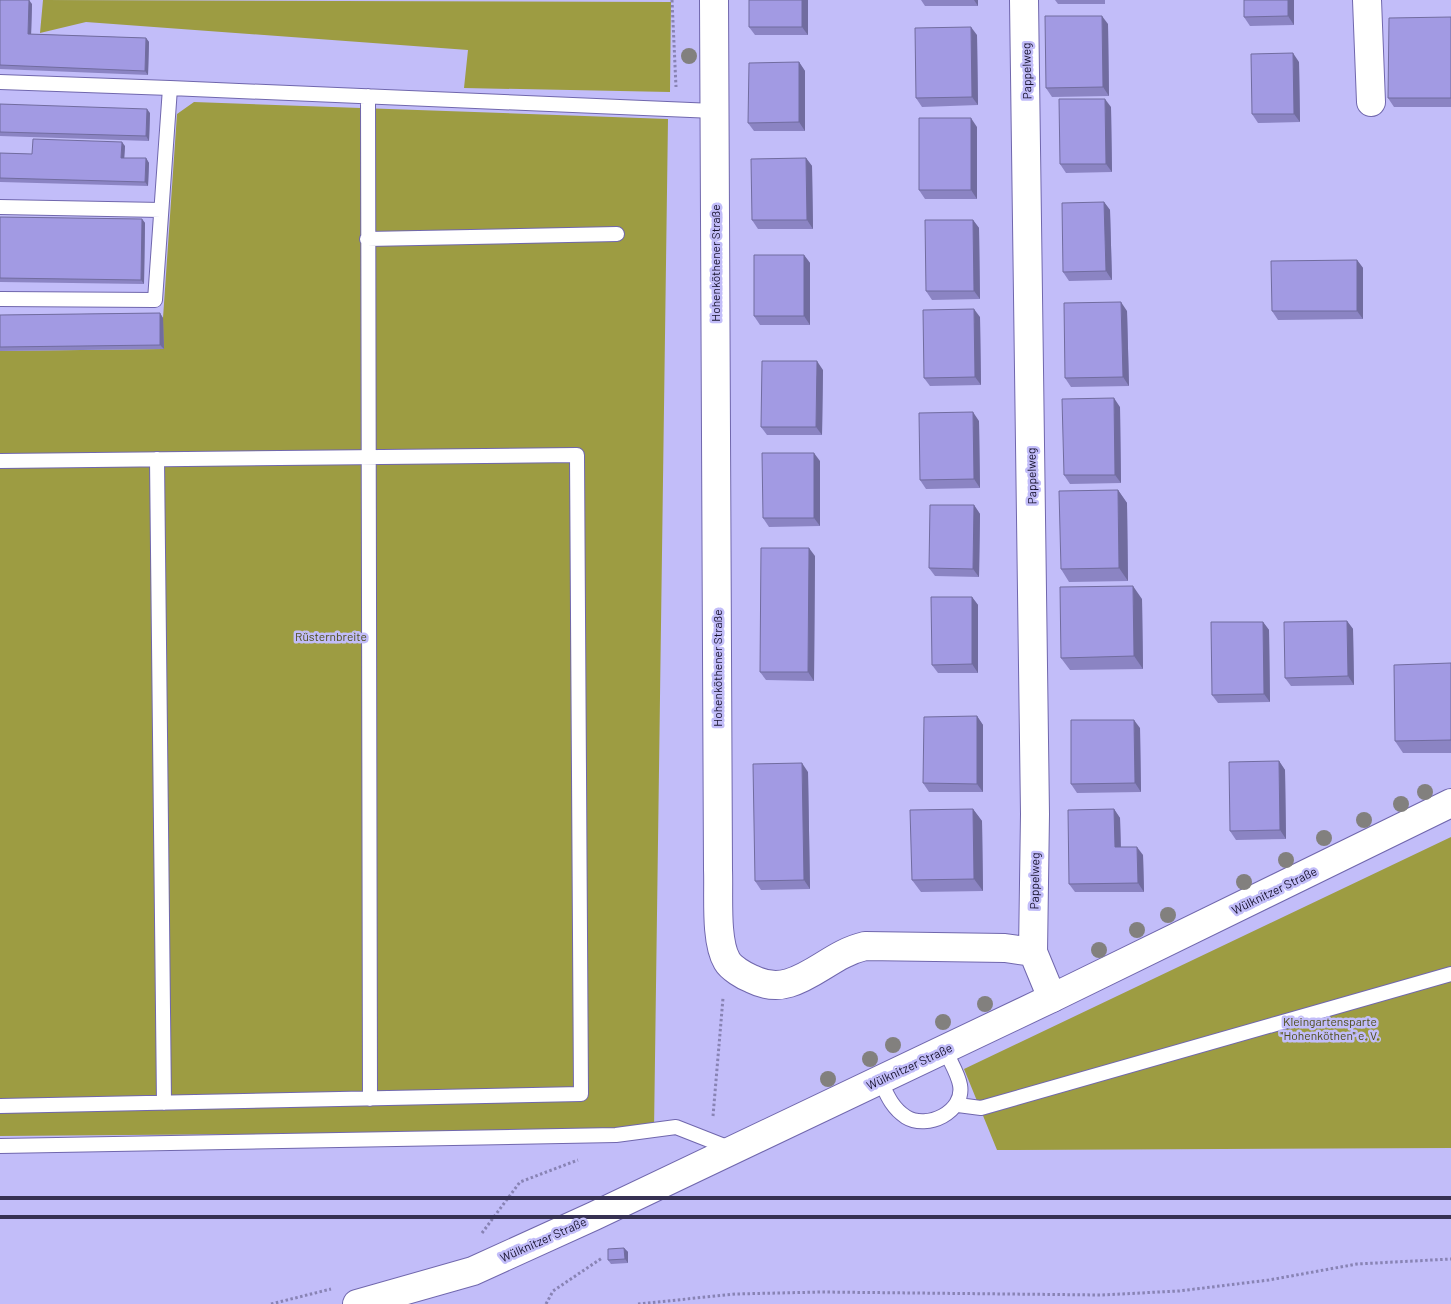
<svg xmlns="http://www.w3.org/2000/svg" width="1451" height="1304" font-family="Barlow,sans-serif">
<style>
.green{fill:#9d9c42}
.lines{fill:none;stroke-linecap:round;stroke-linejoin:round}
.lane-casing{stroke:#7067ad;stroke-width:16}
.street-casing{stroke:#7067ad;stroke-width:30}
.secondary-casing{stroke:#7067ad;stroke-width:30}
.path{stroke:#8883b4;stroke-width:3;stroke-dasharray:2.5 2.5;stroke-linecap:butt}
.lane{stroke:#fff;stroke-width:14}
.street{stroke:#fff;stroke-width:28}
.secondary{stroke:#fff;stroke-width:28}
.rail{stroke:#363152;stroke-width:4}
.tree{fill:#82807e}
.wall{fill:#8b84c3}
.shaded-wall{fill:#716c9f}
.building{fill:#a29ae3;stroke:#716c9f}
.labels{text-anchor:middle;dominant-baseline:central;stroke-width:5;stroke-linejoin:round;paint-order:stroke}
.street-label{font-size:12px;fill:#17122e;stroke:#c2bdf9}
.park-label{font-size:12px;fill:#4e4e1a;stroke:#c2bdf9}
</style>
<rect width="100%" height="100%" fill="#c2bdf9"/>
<path class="green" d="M43 0 671 2 670 92 464 88 468 50 86 22 40 33Z
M194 102 668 119 654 1131 0 1136V351L163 349V318L177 114Z
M1451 837V1148L997 1150 964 1069Z"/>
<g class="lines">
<g class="lane-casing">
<path id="lane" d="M0 82 170 88
M368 96 370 1099
M0 207 161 210
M367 239 617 234
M0 299 155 300 170 88 714 111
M157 459 164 1103
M0 461 577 455 581 1094 0 1106
M880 1080C887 1095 892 1108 906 1117 927 1130 965 1112 960 1085 958 1073 949 1060 945 1049
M958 1105 981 1108 1451 974
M0 1146 616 1135 676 1127 732 1149"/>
</g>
<g class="street-casing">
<path id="street" d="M714 0 718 870C719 894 715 941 727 961 731 968 744 976 752 979 764 985 776 987 789 983 816 975 835 953 865 946L1005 948 1033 952 1052 998
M1024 0 1035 814 1033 952
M1367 0 1371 102"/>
</g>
<g class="secondary-casing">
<path id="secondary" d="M357 1304 473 1271 594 1216 1052 998 1451 803"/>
</g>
<path class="path" d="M672 0 676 87
M713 1116 723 998
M482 1233 520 1182 578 1160
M271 1304 331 1289
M546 1304 553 1291 602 1258
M638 1304 735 1294 822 1292 1101 1295 1179 1291 1269 1280 1357 1264 1451 1259"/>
<use href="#lane" class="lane"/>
<use href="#street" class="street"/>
<use href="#secondary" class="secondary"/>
<path class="rail" d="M0 1198H1451
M0 1217H1451"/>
</g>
<g class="tree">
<circle cx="689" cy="56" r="8"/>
<circle cx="1425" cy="792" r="8"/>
<circle cx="1401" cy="804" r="8"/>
<circle cx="1364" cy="820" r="8"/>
<circle cx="1324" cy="838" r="8"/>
<circle cx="1286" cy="860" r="8"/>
<circle cx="1244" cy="882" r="8"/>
<circle cx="1168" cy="915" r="8"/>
<circle cx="1137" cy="930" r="8"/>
<circle cx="1099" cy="950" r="8"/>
<circle cx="985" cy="1004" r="8"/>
<circle cx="943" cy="1022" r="8"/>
<circle cx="893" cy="1045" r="8"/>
<circle cx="870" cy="1059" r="8"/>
<circle cx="828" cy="1079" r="8"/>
</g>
<path class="wall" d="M0 0 32 4 31 34 146 38 149 42 148 75 0 69Z
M808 0V35H755L749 27Z
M921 0H978V6H925Z
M1055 0H1105V4H1058Z
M1244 0H1294V25L1250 26 1244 17Z
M1451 17V107H1394L1388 98Z
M1108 24 1109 96 1052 97 1046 88Z
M977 35 978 105 922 107 916 98Z
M799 62 805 71V131H754L748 123Z
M1299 62 1300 122 1258 123 1252 114Z
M0 104 150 113 149 141 0 136Z
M1111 107 1112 172 1066 173 1060 164Z
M977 127V199H925L919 190Z
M125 146 124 158H146L149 163 148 186 0 182V153L32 154Z
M806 158 812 166 813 229H758L752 220Z
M1104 202 1110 210 1112 280 1069 281 1063 272Z
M0 217 142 219 145 223 144 284 0 282Z
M973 220 979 228 980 299 932 300 926 291Z
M804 255 810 263V325H760L754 316Z
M1357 260 1363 268V319L1278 320 1272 311Z
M1127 311 1129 386 1071 387 1065 378Z
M160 313 163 318 164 349 0 351V315Z
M980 317 981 385 930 386 924 378Z
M823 370 822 435H767L761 427Z
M1120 407 1121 483 1070 484 1064 475Z
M979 421 980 488 926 489 920 480Z
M820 461V526L769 527 763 518Z
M1118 490 1127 503 1128 581 1069 582 1061 569Z
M974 505 980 514 979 577 935 576 929 568Z
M815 556 814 681 766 680 760 672Z
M972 597 978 605V673H938L932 665Z
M1142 599 1143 669 1070 670 1061 658Z
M1347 621 1353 629 1354 685 1291 686 1285 678Z
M1263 622 1269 630 1270 702 1218 703 1212 695Z
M1451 663V753H1403L1395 741Z
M977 716 983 725V792H929L923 783Z
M1140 728 1141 792 1077 793 1071 784Z
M1279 761 1285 770 1286 839 1236 840 1230 831Z
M808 772 810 889 761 890 755 881Z
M973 809 982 821 983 891 921 892 912 880Z
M1114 809 1120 818 1121 847 1143 855 1144 892H1075L1069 884Z
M624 1248 628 1252V1263L611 1264 608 1260Z"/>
<path class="shaded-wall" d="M29 0 32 4 31 38 28 34Z
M802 0H808V35L802 27Z
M974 0H978V6Z
M1288 0H1294V25L1288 16Z
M1102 16 1108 24 1109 96 1103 87Z
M971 27 977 35 978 105 972 97Z
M146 38 149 42 148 75 145 71Z
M1293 53 1299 62 1300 122 1294 114Z
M799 62 805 71V131L799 122Z
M1105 99 1111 107 1112 172 1106 164Z
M147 109 150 113 149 141 146 136Z
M971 118 977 127V199L971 190Z
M122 142 125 146 124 162 121 158Z
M146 158 149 163 148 186 145 182Z
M806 158 812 166 813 229 807 220Z
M1104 202 1110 210 1112 280 1106 271Z
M142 219 145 223 144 284 141 280Z
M973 220 979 228 980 299 974 291Z
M804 255 810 263V325L804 316Z
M1357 260 1363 268V319L1357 311Z
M1121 302 1127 311 1129 386 1123 377Z
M974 309 980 317 981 385 975 377Z
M160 313 163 318 164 349 160 345Z
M817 361 823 370 822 435 816 427Z
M1114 398 1120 407 1121 483 1115 475Z
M973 412 979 421 980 488 974 479Z
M814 453 820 461V526L814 518Z
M1118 490 1127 503 1128 581 1119 568Z
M974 505 980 514 979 577 973 569Z
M809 548 815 556 814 681 808 672Z
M1133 586 1142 599 1143 669 1134 656Z
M972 597 978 605V673L972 664Z
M1347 621 1353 629 1354 685 1348 676Z
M1263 622 1269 630 1270 702 1264 694Z
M977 716 983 725V792L977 784Z
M1134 720 1140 728 1141 792 1135 783Z
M1279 761 1285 770 1286 839 1280 830Z
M802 763 808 772 810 889 804 880Z
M973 809 982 821 983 891 974 879Z
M1114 809 1120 818 1121 856 1115 847Z
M1137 847 1143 855 1144 892 1138 883Z
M624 1248 628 1252V1263L625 1259Z"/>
<path class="building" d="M0 0H29L28 34 146 38 145 71 0 65Z
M749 0H802V27H749Z
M1244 0H1288V16L1244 17Z
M1045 16H1102L1103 87 1046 88Z
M1451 17V98H1388L1389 18Z
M971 27 972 97 916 98 915 28Z
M1293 53 1294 114H1252L1251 54Z
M799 62V122L748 123 749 63Z
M1059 99H1105L1106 164H1060Z
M0 104 147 109 146 136 0 132Z
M919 118H971V190H919Z
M33 139 122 142 121 158H146L145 182 0 178V153L32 154Z
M806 158 807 220H752L751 159Z
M1104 202 1106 271 1063 272 1062 203Z
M0 217 142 219 141 280 0 278Z
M925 220H973L974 291H926Z
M754 255H804V316H754Z
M1357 260V311H1272L1271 261Z
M1121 302 1123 377 1065 378 1064 303Z
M974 309 975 377 924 378 923 310Z
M160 313V345L0 347V315Z
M762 361H817L816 427H761Z
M1114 398 1115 475H1064L1062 399Z
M973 412 974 479 920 480 919 413Z
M762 453H814V518H763Z
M1118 490 1119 568 1061 569 1059 491Z
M930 505H974L973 569 929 568Z
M761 548H809L808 672H760Z
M1133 586 1134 656 1061 658 1060 587Z
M931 597H972V664L932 665Z
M1347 621 1348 676 1285 678 1284 622Z
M1211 622H1263L1264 694 1212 695Z
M1451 663V740L1395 741 1394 665Z
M977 716V784L923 783 924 717Z
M1071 720H1134L1135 783 1071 784Z
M1279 761 1280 830 1230 831 1229 762Z
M802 763 804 880 755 881 753 764Z
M973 809 974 879 912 880 910 810Z
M1114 809 1115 847H1137L1138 883 1069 884 1068 810Z
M624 1248 625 1259 608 1260V1249Z"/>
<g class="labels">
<g class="street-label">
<text transform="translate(1026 71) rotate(-91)">Pappelweg</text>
<text transform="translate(715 263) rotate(-90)">Hohenköthener Straße</text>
<text transform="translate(1031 476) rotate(-91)">Pappelweg</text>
<text transform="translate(717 668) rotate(-90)">Hohenköthener Straße</text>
<text transform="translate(1034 881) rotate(-89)">Pappelweg</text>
<text transform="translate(1274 890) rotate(-26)">Wülknitzer Straße</text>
<text transform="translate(909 1066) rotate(-25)">Wülknitzer Straße</text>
<text transform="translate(543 1239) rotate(-24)">Wülknitzer Straße</text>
</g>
<g class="park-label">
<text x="331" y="636">Rüsternbreite</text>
<text x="1330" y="1021">Kleingartensparte<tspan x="1330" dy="14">"Hohenköthen" e. V.</tspan></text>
</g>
</g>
</svg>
